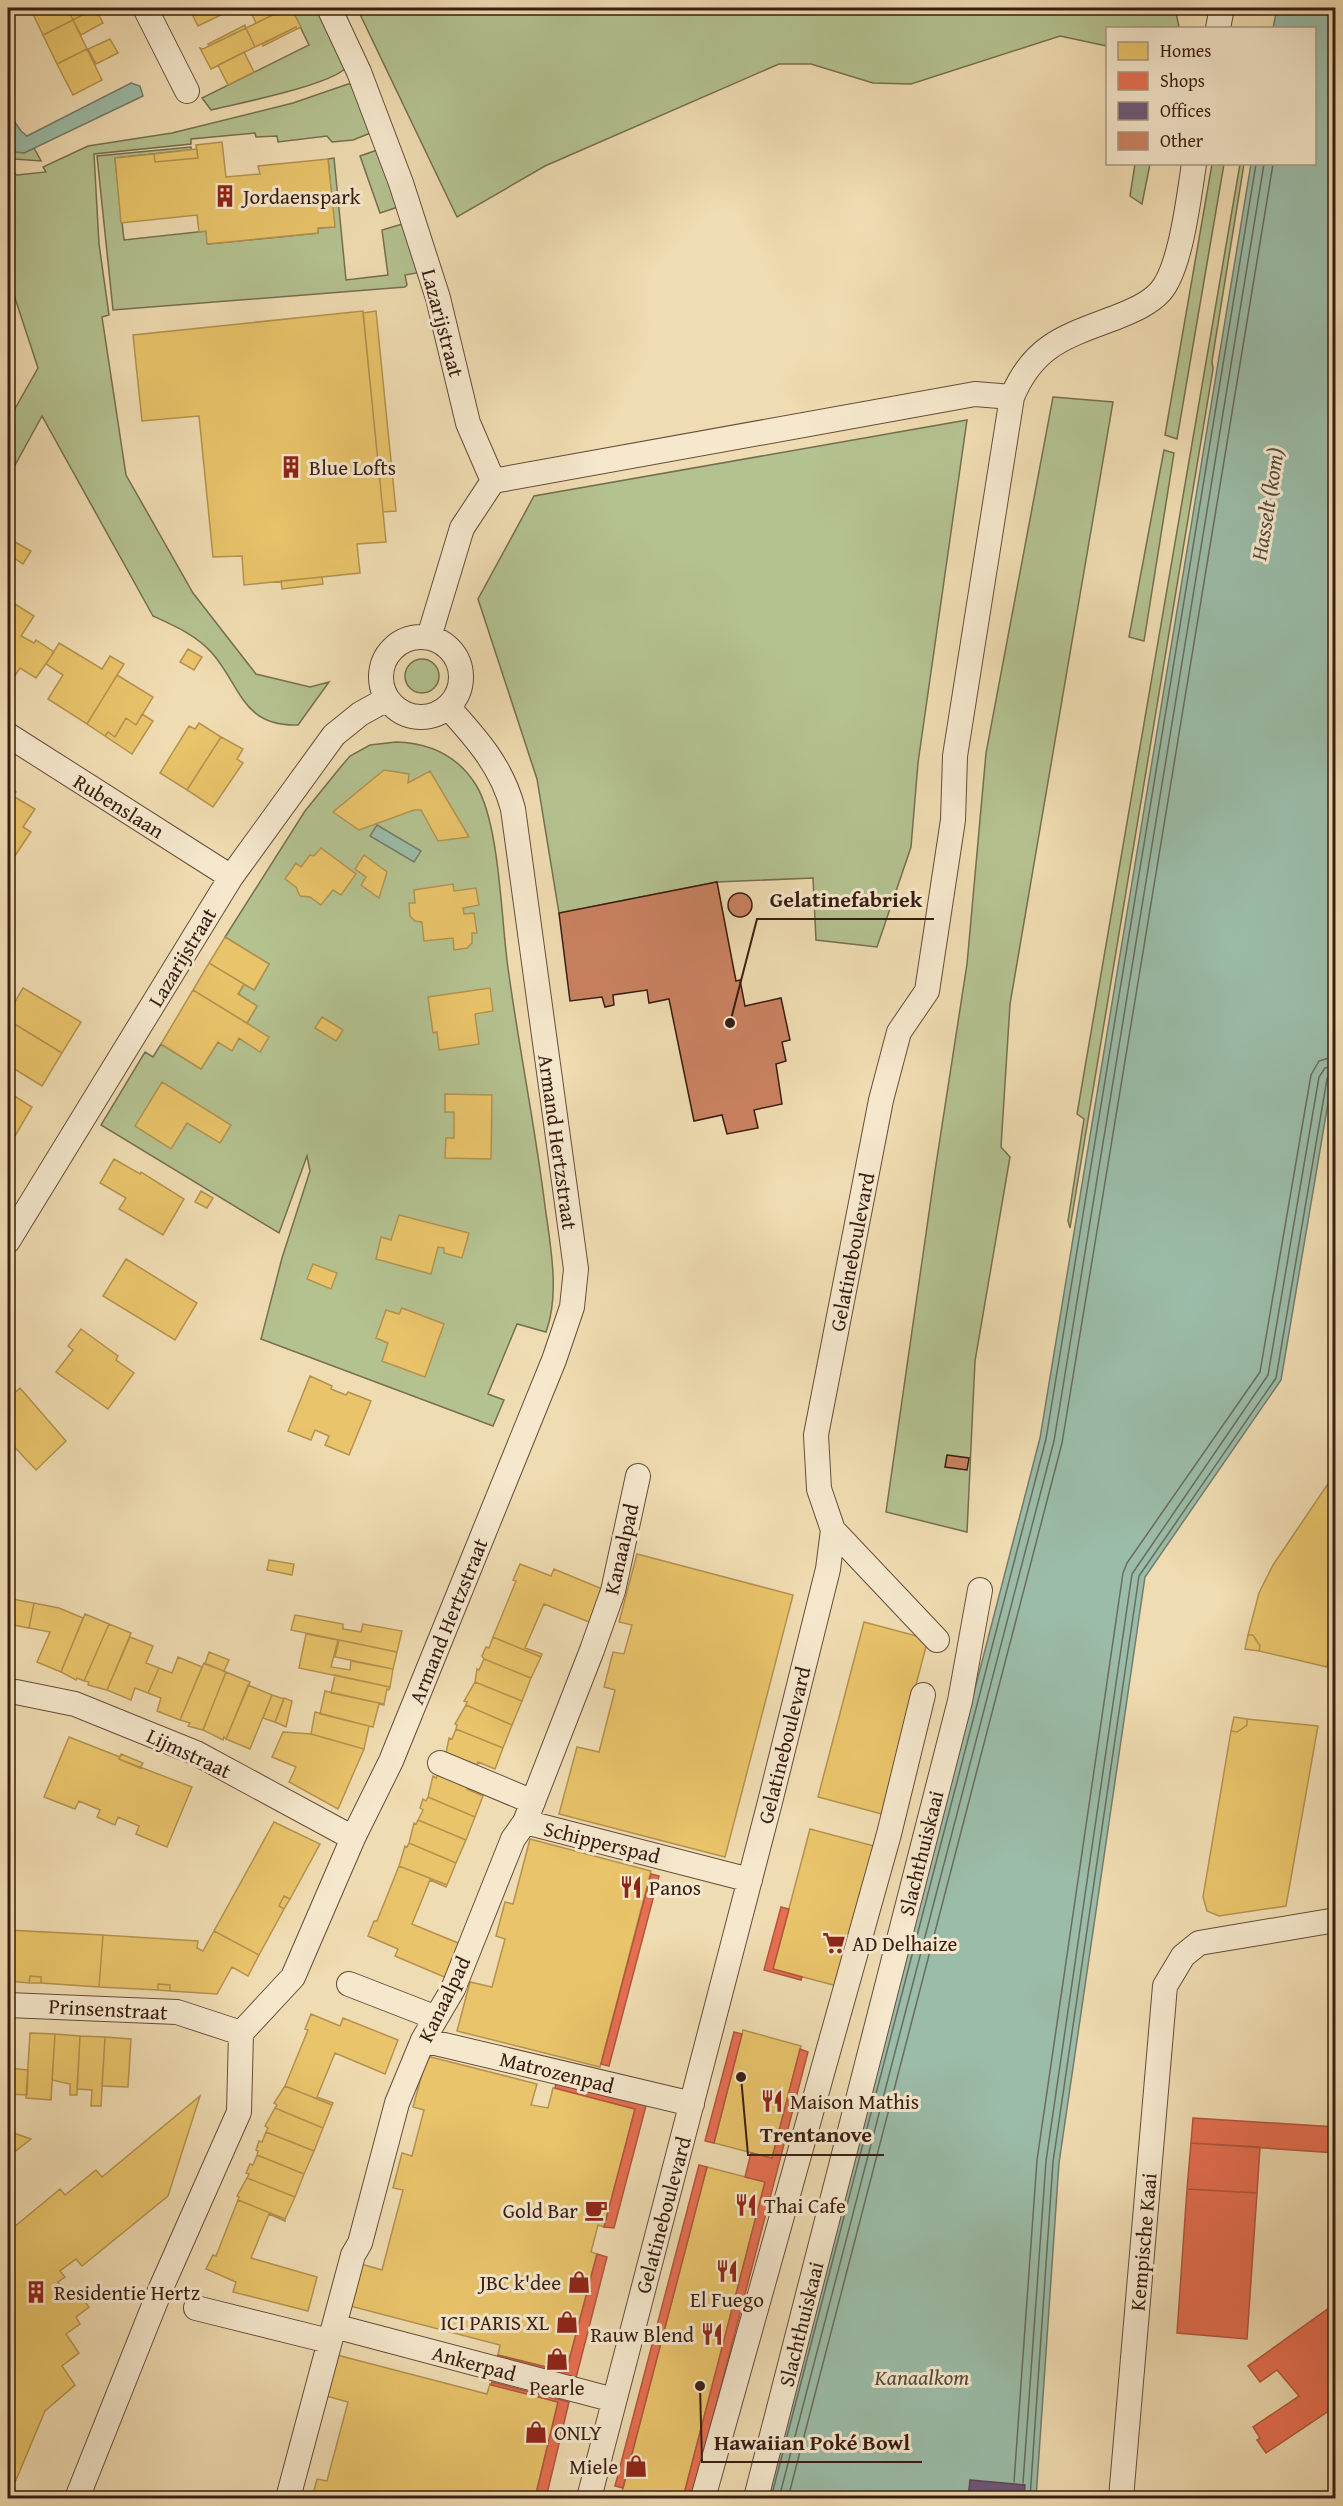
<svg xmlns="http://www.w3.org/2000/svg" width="1343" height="2506" font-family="'Gentium Book Plus',serif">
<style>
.green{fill:#b4c290;stroke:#766f51;stroke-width:1.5}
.water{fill:#9bbca8;stroke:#747c6c;stroke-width:1.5}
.homes{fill:#e9c46a;stroke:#b49250;stroke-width:1.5}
.shops{fill:#e76f51;stroke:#b3563e;stroke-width:1.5}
.offices{fill:#6d597a;stroke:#5d475b;stroke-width:1.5}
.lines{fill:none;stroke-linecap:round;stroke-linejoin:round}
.shore{stroke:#6a6c5d;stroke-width:1.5}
.building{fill:#ca8261;stroke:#391c12;stroke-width:1.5}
.street-casing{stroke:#674c3a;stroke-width:26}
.street{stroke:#f5e8cd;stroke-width:24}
.labels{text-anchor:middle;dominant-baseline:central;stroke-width:6;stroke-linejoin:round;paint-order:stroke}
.poi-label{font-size:21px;fill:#391c12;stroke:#f5e8cd;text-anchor:start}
.street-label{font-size:21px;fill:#391c12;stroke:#f5e8cd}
.water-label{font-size:22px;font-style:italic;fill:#564c3f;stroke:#f5e8cd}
.leader{fill:none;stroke:#391c12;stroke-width:2}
.callout-dot{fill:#391c12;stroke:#f5e8cd;stroke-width:2}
.callout-label{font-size:22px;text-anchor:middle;font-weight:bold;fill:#391c12;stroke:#f5e8cd;stroke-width:6;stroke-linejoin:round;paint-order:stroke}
</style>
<rect width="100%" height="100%" fill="#f0dcb2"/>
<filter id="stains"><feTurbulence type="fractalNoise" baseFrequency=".00333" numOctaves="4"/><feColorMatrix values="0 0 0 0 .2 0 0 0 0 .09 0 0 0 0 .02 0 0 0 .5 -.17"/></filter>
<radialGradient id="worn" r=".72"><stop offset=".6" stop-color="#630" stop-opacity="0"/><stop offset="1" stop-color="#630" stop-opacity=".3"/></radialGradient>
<path class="green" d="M291 8H317L346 68C327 86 240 103 211 110L202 98 309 45Z
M357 8H1175L1179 27 1108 28 1107 46 1060 36 911 84 873 83 811 64H779L545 166 457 217Z
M348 84 354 85 373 132 353 140 332 142 327 136 278 142 277 136 256 137 255 133 191 139V144L94 154 99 244 109 315 102 317 126 475 193 593 256 674 310 687 329 682 298 725C242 727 241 686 212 653 196 635 175 626 153 616L42 416 8 478V421L38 368 14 295 8 293V169L17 175 46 172 43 167 88 146 172 133 293 103Z
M8 146 24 153 34 148 41 161 14 159 8 154Z
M191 147V150L115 158 124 240 206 231 208 244 318 233V228L334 227 328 159 334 158 346 280 388 275 382 230 406 223 422 272 405 275 407 285 405 287 113 310 97 156Z
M380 149 401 206 380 213 360 156Z
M1135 164H1150L1142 204 1130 196Z
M1212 164H1224L1177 439 1165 435Z
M1240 164H1244L1212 361 1213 369 1070 1228 1068 1221 1084 1119 1077 1114Z
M1053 397 1113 402 1010 1004 1001 1147 1010 1157 975 1361 967 1532 886 1512 935 1171 967 964 986 753Z
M967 420 918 763 911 847 877 947 816 940 813 878 717 882 559 913 537 779 478 599 534 496Z
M1164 450 1174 453 1144 641 1129 637Z
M405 676a17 17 0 1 1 34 0a17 17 0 1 1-34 0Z
M396 742C429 743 458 756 476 785 500 824 501 920 508 968 519 1048 535 1126 545 1206 548 1228 552 1251 553 1274 554 1294 553 1313 546 1332L517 1324 488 1394 504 1400 493 1426 261 1339 282 1258 310 1171 307 1156 279 1233 101 1125 145 1052 153 1057 161 1044 201 1069 218 1042 232 1050 239 1038 260 1051 247 1023 257 1006 238 994 244 984 254 990 269 964 225 937 305 811 339 769 350 756 370 745Z"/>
<path class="water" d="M1277 8H1335V1062L1281 1380 1145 1577 1059 2163 1036 2498H765L1040 1438 1251 164H1314V28H1273Z
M131 83 140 86 143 96 24 153 16 152 8 146V112L21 131 27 136Z
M377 825 421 851 414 862 370 836Z"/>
<path class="homes" d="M30 8H67L73 20 43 35Z
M67 8H95L73 20Z
M95 8 103 23 81 35 73 20Z
M189 8H222L225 13 198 26Z
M249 8H282L283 10 256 23Z
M287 8H291L301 27 297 29 296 27 255 47 246 28Z
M73 20 87 49 57 64 43 35Z
M245 25 246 28 209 46 208 44Z
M296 27 297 29 263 46 262 44Z
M246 28 255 47 211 69 200 48 203 49Z
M110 39 118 53 96 64 88 49Z
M87 49 102 80 73 95 57 64Z
M244 52 254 72 228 85 218 65Z
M222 142 226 177 260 174 258 166 328 159 335 227 318 228V233L207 244 206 231 199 232 197 215 121 223 115 158 154 154 155 162 198 158 196 145Z
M197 149 198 158 155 162 154 154Z
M363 311 386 542 357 544 360 573 244 585 242 556 213 557 199 416 142 421 133 335Z
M376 311 396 511 383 512 363 313Z
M8 538 31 551 23 564 8 554Z
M322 577 323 584 282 589 281 581Z
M15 604 34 616 21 636 34 643 36 640 54 652 36 678 20 668 14 677 8 674V616Z
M59 643 102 669 110 656 124 664 87 724 48 699 63 675 46 664Z
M188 649 202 657 194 670 180 662Z
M117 675 153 697 136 725 126 718 115 737 108 732 105 736 87 724Z
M142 714 153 721 132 754 105 736 108 732 115 737 126 718 136 725Z
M199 723 221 737 187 790 160 773 189 726 195 729Z
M221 737 243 749 237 759 243 763 213 807 187 790Z
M384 770 409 774 408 783 430 771 469 837 438 841 421 810H414L359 830 333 812Z
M8 787 16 792 13 796 35 809 23 827 31 832 8 866Z
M321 848 356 874 341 895 333 890 321 905 310 897 300 896 296 887 285 879 296 863 301 867 310 855 314 856Z
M364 855 387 872 379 898 361 885 366 877 355 869Z
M453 884 454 891 476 888 479 905 463 908 464 914 474 913 477 933H472V943L467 948 454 950 453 938 424 941 422 922 415 921 410 916 409 903H415L414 890Z
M225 937 269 964 254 990 209 963Z
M209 963 244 984 238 994 257 1006 247 1023 193 990Z
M23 988 81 1022 62 1053 8 1020V1014Z
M490 988 493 1011 475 1014 479 1044 439 1050 437 1032 433 1033 428 997Z
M193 990 269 1037 260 1052 239 1038 232 1051 218 1042 201 1069 161 1044Z
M322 1017 343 1030 336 1041 315 1028Z
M8 1020 62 1053 42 1086 8 1065Z
M162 1082 231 1125 220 1143 187 1123 171 1149 135 1126Z
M8 1092 32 1107 8 1148Z
M445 1094 492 1095 491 1159 445 1158 446 1138H454V1112H445Z
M114 1159 140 1174 141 1172 184 1199 163 1235 119 1209 126 1198 100 1183Z
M201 1191 213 1198 207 1208 195 1202Z
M399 1215 469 1233 462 1258 444 1253V1248L438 1247 431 1274 376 1259 381 1237 391 1240Z
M126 1259 197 1303 175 1340 103 1296Z
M313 1264 337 1273 331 1289 307 1279Z
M402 1308 444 1324 425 1377 382 1361 388 1343 376 1338 386 1310 399 1314Z
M81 1329 118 1356 116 1360 134 1373 108 1409 56 1372 73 1350 68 1346Z
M310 1376 332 1386 331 1389 346 1395 348 1392 371 1401 349 1455 325 1445 329 1436 315 1430 311 1440 288 1431Z
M20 1388 66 1441 36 1470 8 1440V1399Z
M1336 1472V1616L1327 1667 1259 1651 1260 1646 1253 1635H1248L1259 1593 1273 1565Z
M637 1554 793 1595 725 1857 559 1814 577 1747 599 1752 615 1690 604 1687 613 1652 624 1654 632 1625 619 1622Z
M269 1560 294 1564 292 1575 267 1570Z
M520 1564 551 1576 554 1569 607 1591 594 1624 544 1604 525 1648 542 1654 541 1657 493 1637 516 1581 513 1580Z
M8 1590 14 1591 12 1599 34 1603 29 1628 8 1624V1629Z
M34 1603 59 1608 83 1618 61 1672 37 1662 50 1632 29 1628Z
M85 1614 109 1624 84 1681 77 1678 76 1680 61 1672Z
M295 1615 343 1624V1629L361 1632 363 1624 402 1631 397 1652 291 1630Z
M864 1622 928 1639 882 1814 818 1797Z
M109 1624 131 1633 107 1690 88 1685 89 1682 84 1681Z
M306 1634 338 1640 331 1667 350 1670 351 1661 393 1669 390 1687 299 1668Z
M1248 1635H1253L1260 1646 1259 1651 1245 1649Z
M130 1637 153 1646 146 1663 159 1668 148 1693 135 1688 131 1700 107 1690Z
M493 1637 541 1657 531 1678 484 1659 482 1656 486 1647 489 1648Z
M339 1640 397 1652 393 1669 335 1657Z
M209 1652 229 1660 224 1671 205 1664Z
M178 1657 202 1667 180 1720 157 1711 161 1698 148 1693 159 1668 172 1673Z
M484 1659 531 1678 522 1701 475 1682 477 1669 479 1670Z
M204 1663 226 1672 203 1730 188 1726 190 1723 180 1720Z
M226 1672 250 1682 226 1739 224 1737 223 1740 203 1730Z
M335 1675 390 1687 389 1690 387 1689 384 1704 331 1693Z
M475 1682 522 1701 512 1725 466 1705 467 1702 464 1701Z
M248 1685 272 1695 250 1749 226 1739Z
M325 1691 384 1704V1705L379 1704 373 1727 369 1726 320 1714Z
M272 1695 284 1699 275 1722 263 1718Z
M284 1698 292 1701 286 1727 275 1722Z
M466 1705 512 1725 503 1748 456 1729 457 1725 455 1724Z
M315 1712 369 1726 364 1749 311 1734Z
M1234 1717 1247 1719V1725L1237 1732 1231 1731Z
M1247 1719 1318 1726 1286 1906 1219 1916 1207 1911 1203 1897 1231 1731 1237 1732 1247 1725Z
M456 1729 503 1748 495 1769 478 1762 477 1765 446 1753 449 1738 452 1739Z
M283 1732 311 1734 364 1749 338 1809 289 1782 296 1767 272 1757Z
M69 1737 120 1757 119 1759 192 1787 167 1847 136 1834 139 1826 118 1817 115 1825 97 1817 100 1810 79 1801 75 1809 44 1797Z
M121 1754 143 1763 140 1768 119 1759Z
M438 1773 468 1786 467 1789 483 1796 475 1817 428 1797 433 1776 436 1778Z
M428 1797 475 1817 466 1840 418 1820 423 1810 420 1808 423 1799 426 1801Z
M418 1820 466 1840 456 1863 409 1843 414 1823 416 1824Z
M274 1822 320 1844 290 1899 284 1896 279 1906 284 1909 259 1955 214 1931Z
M810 1829 874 1846 837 1986 773 1969Z
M530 1839 651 1871 600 2067 457 2031 470 1982 492 1987 505 1939 496 1936 505 1902 513 1904Z
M409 1843 456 1863 447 1885 399 1866 405 1846 407 1847Z
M399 1866 447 1885 446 1887 430 1880 412 1924 463 1945 449 1979 395 1956 398 1949 368 1936 374 1921H377Z
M284 1896 290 1899 284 1909 279 1906Z
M8 1930 103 1935 99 1987 41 1983V1977L30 1976 29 1983 8 1981Z
M214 1931 259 1955 248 1976 232 1967 217 1994 170 1991V1985L158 1984V1990L99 1987 103 1935 198 1941 197 1948 203 1951Z
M30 1976 41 1977V1983H29Z
M158 1984 170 1985V1991L158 1990Z
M311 2014 340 2026 343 2018 398 2040 385 2074 335 2053 317 2097 333 2103 332 2105 285 2086 308 2030 305 2029Z
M743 2030 801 2046 772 2158 714 2143Z
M30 2033 55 2034 51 2100 26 2098Z
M55 2034 80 2036 77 2095H70V2084L52 2080Z
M80 2036 105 2037 101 2106H91L92 2090 77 2089Z
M105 2037 131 2039 128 2087 102 2086Z
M427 2056 537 2084 531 2105 548 2108 553 2088 635 2109 604 2227 598 2225 591 2252 597 2254 566 2372 498 2355 500 2345 350 2306 361 2264 382 2270 403 2190 393 2188 402 2153 412 2156 424 2110 413 2107Z
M8 2068 28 2070 27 2095 8 2094Z
M285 2086 332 2105 323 2128 275 2108 277 2105 274 2103Z
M200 2096 168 2196 82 2266 76 2259 60 2271 65 2277 58 2282 67 2295 75 2289 89 2307 76 2317 80 2324 66 2334 79 2353 62 2366 75 2385 45 2411 16 2480 8 2487V2232L60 2189 65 2195 96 2170 102 2177Z
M275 2108 323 2128 314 2151 266 2132 268 2128 265 2126Z
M8 2131 31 2139 8 2157Z
M266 2132 314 2151 304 2174 257 2155 258 2151 256 2150 259 2141 262 2142Z
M257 2155 304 2174 295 2197 247 2178 249 2174 246 2173 250 2164 253 2165Z
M707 2167 765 2182 683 2498H647L622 2492Z
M247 2178 295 2197 285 2219 238 2200 239 2197 237 2196Z
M238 2200 285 2219V2221L269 2214 251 2258 317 2277 308 2311 233 2292 236 2282 206 2269 213 2255 216 2256Z
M337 2355 487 2394 490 2384 558 2402 535 2498H312L317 2479 327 2481 348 2402 326 2396Z"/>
<path class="shops" d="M651 1874 659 1876 609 2066 601 2064Z
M781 1907 789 1909 773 1969 802 1977 801 1980 764 1970Z
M734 2032 742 2034 714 2143 705 2141Z
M800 2049 808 2052 692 2498H683L765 2182 745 2177 751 2153 772 2158Z
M557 2078 647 2102 614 2228 604 2227 635 2109 555 2088Z
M1193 2118 1336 2127V2153L1191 2143Z
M1191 2143 1260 2147 1257 2193 1187 2189Z
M699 2165 707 2167 623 2488 615 2486Z
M1187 2189 1257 2193 1247 2339 1177 2333Z
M597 2254 607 2257 576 2378 497 2357 498 2355 566 2372Z
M1336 2303V2406L1266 2453 1257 2440 1260 2438 1253 2427 1299 2396 1277 2370 1260 2382 1248 2366Z
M492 2382 569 2402 546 2498H535L558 2402 491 2385Z"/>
<path class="offices" d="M970 2480 1025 2485 1024 2498H968Z"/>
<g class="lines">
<path class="shore" d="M1014 2482 1037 2160 1123 1573 1127 1563 1260 1372 1311 1075 1319 1061 1336 1056
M1023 2483 1046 2161 1132 1574 1268 1375 1319 1077 1325 1068 1336 1065
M771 2498 1046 1439 1256 164
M779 2498 1054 1441 1264 164
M788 2498 1062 1443 1273 164
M1030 2498 1053 2162 1139 1576 1276 1378 1327 1079 1330 1074 1336 1073"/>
</g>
<path class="building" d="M717 882 736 981 740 980 745 1006 781 998 790 1040 782 1042 786 1061 776 1064 782 1104 754 1110 758 1128 727 1134 722 1115 694 1121 669 999 649 1003 647 990 613 995 614 1005 605 1007 602 997 570 1001 559 913Z
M728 905a12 12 0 1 1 24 0a12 12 0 1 1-24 0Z
M947 1455 969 1458 967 1470 945 1467Z"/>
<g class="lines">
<g class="street-casing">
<path id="street" d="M145 8 187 91
M329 8 359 72 401 183 438 298 468 423 493 481
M1218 28 1222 8
M493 481 975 394 1012 397
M381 677a40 40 0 1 1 80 0a40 40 0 1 1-80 0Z
M429 637 462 528 493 481
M8 735 231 877
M8 1241 231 877 334 735 360 714 387 699
M833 1530 937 1640
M16 1692 75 1704 196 1753 353 1838
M440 1763 533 1802
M525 1822 750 1880
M349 1984 434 2017
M8 2005 177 2012 241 2033
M423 2040 692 2104
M196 2308 329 2341
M334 2326 614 2400
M77 2498 161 2288 239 2112 241 2033 293 1977 353 1838 391 1761 554 1360 572 1307 576 1269 513 809C502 767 477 739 448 707
M288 2498 353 2255 360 2243 397 2103 423 2040 453 1989 513 1839 525 1822 592 1650 613 1591 638 1476
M589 2498 770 1802 828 1569 833 1530 819 1489 816 1435 881 1100 899 1032 927 991 953 820 955 756 1012 397C1034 344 1067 336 1117 317 1132 311 1149 304 1160 292 1181 269 1189 195 1194 164
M703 2498 889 1834 923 1695
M756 2498 960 1701 980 1590
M1121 2498 1165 1986 1183 1956 1199 1943 1336 1920"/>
</g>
<use href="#street" class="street"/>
</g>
<defs>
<g id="building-bare" transform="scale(1.8)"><path d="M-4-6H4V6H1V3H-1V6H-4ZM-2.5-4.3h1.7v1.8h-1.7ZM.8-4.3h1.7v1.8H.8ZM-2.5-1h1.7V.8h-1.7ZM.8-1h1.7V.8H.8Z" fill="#8f2418" stroke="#f5e8cd" stroke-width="2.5" paint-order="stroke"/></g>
<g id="restaurant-bare" transform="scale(1.8)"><path d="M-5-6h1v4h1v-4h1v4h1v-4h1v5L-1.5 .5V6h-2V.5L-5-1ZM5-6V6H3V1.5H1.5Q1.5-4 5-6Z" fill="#8f2418" stroke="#f5e8cd" stroke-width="2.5" paint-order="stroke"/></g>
<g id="supermarket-bare" transform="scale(1.8)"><path d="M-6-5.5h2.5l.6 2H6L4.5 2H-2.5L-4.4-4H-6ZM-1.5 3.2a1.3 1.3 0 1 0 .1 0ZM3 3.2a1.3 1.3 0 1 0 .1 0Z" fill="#8f2418" stroke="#f5e8cd" stroke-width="2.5" paint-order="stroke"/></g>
<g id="cafe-bare" transform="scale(1.8)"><path d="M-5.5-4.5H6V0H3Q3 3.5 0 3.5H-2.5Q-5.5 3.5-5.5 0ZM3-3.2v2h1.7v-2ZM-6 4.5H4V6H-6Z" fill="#8f2418" stroke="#f5e8cd" stroke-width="2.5" paint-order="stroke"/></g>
<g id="shop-bare" transform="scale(1.8)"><path d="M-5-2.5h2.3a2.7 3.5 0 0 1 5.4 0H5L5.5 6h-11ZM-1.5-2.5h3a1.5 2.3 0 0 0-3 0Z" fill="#8f2418" stroke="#f5e8cd" stroke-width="2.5" paint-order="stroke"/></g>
</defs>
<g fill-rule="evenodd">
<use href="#building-bare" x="225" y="196"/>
<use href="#building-bare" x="291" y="467"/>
<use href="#restaurant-bare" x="631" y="1887"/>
<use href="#supermarket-bare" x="834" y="1943"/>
<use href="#restaurant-bare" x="772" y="2101"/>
<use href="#restaurant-bare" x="746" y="2205"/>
<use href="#cafe-bare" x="596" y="2210"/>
<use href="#restaurant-bare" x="727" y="2271"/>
<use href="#shop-bare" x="579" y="2282"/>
<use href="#building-bare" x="36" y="2292"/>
<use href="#shop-bare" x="567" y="2322"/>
<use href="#restaurant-bare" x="712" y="2334"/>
<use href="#shop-bare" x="557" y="2359"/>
<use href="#shop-bare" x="536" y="2432"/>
<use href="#shop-bare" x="636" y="2466"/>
</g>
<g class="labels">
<g class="poi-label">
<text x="243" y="196">Jordaenspark</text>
<text x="309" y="467">Blue Lofts</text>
<text x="649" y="1887">Panos</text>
<text x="852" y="1943">AD Delhaize</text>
<text x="790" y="2101">Maison Mathis</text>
<text x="764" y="2205">Thai Cafe</text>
<text x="578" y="2210" text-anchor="end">Gold Bar</text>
<text x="561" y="2282" text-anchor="end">JBC k'dee</text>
<text x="54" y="2292">Residentie Hertz</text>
<text x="727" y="2299" text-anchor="middle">El Fuego</text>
<text x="549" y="2322" text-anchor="end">ICI PARIS XL</text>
<text x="694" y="2334" text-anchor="end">Rauw Blend</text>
<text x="557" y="2387" text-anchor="middle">Pearle</text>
<text x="554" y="2432">ONLY</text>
<text x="618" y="2466" text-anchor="end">Miele</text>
</g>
<g class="street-label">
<text transform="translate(443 323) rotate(75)">Lazarijstraat</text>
<text transform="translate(119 806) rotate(32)">Rubenslaan</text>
<text transform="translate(182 957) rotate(-59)">Lazarijstraat</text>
<text transform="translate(558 1142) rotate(82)">Armand Hertzstraat</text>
<text transform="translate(852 1252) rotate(-79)">Gelatineboulevard</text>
<text transform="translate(621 1549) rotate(-77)">Kanaalpad</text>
<text transform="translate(448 1621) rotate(-68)">Armand Hertzstraat</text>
<text transform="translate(784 1745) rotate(-76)">Gelatineboulevard</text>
<text transform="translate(189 1753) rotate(25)">Lijmstraat</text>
<text transform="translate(602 1842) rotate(14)">Schipperspad</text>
<text transform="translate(921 1853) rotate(-76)">Slachthuiskaai</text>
<text transform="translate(444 1999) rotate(-64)">Kanaalpad</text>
<text transform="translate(108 2009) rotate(3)">Prinsenstraat</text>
<text transform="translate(557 2072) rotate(14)">Matrozenpad</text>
<text transform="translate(663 2215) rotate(-75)">Gelatineboulevard</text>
<text transform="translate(1143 2242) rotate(-85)">Kempische Kaai</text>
<text transform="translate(801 2324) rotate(-76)">Slachthuiskaai</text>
<text transform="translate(474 2363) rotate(15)">Ankerpad</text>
</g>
<g class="water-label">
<text transform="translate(1267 504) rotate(-81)">Hasselt (kom)</text>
<text x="922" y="2377">Kanaalkom</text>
</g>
</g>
<path class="leader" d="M730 1023L757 919H934M741 2077L748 2155H884M700 2386L702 2462H922"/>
<g class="callout-dot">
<circle cx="730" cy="1023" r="6"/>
<circle cx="741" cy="2077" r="6"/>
<circle cx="700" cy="2386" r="6"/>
</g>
<g class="callout-label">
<text x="846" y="907">Gelatinefabriek</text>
<text x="816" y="2142">Trentanove</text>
<text x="812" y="2450">Hawaiian Poké Bowl</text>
</g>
<rect width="1343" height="2506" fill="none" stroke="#f0dcb2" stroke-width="30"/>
<rect x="9" y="9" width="1325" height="2488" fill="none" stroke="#391c12" stroke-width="3"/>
<rect x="15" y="15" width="1313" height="2476" fill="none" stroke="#391c12" stroke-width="1.5"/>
<rect x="1106" y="27" width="210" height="138" fill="#f5e8cd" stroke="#aa9682" stroke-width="1.5"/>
<rect x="1118" y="42" width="30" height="18" fill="#e9c46a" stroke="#aa9682" stroke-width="1.5"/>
<text x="1160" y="57" font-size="18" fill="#391c12">Homes</text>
<rect x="1118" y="72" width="30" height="18" fill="#e76f51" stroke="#aa9682" stroke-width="1.5"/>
<text x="1160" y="87" font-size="18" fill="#391c12">Shops</text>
<rect x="1118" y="102" width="30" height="18" fill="#6d597a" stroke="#aa9682" stroke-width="1.5"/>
<text x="1160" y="117" font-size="18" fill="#391c12">Offices</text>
<rect x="1118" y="132" width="30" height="18" fill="#ca8261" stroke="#aa9682" stroke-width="1.5"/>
<text x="1160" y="147" font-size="18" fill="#391c12">Other</text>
<rect width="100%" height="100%" filter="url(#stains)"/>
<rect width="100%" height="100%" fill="url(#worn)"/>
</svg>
